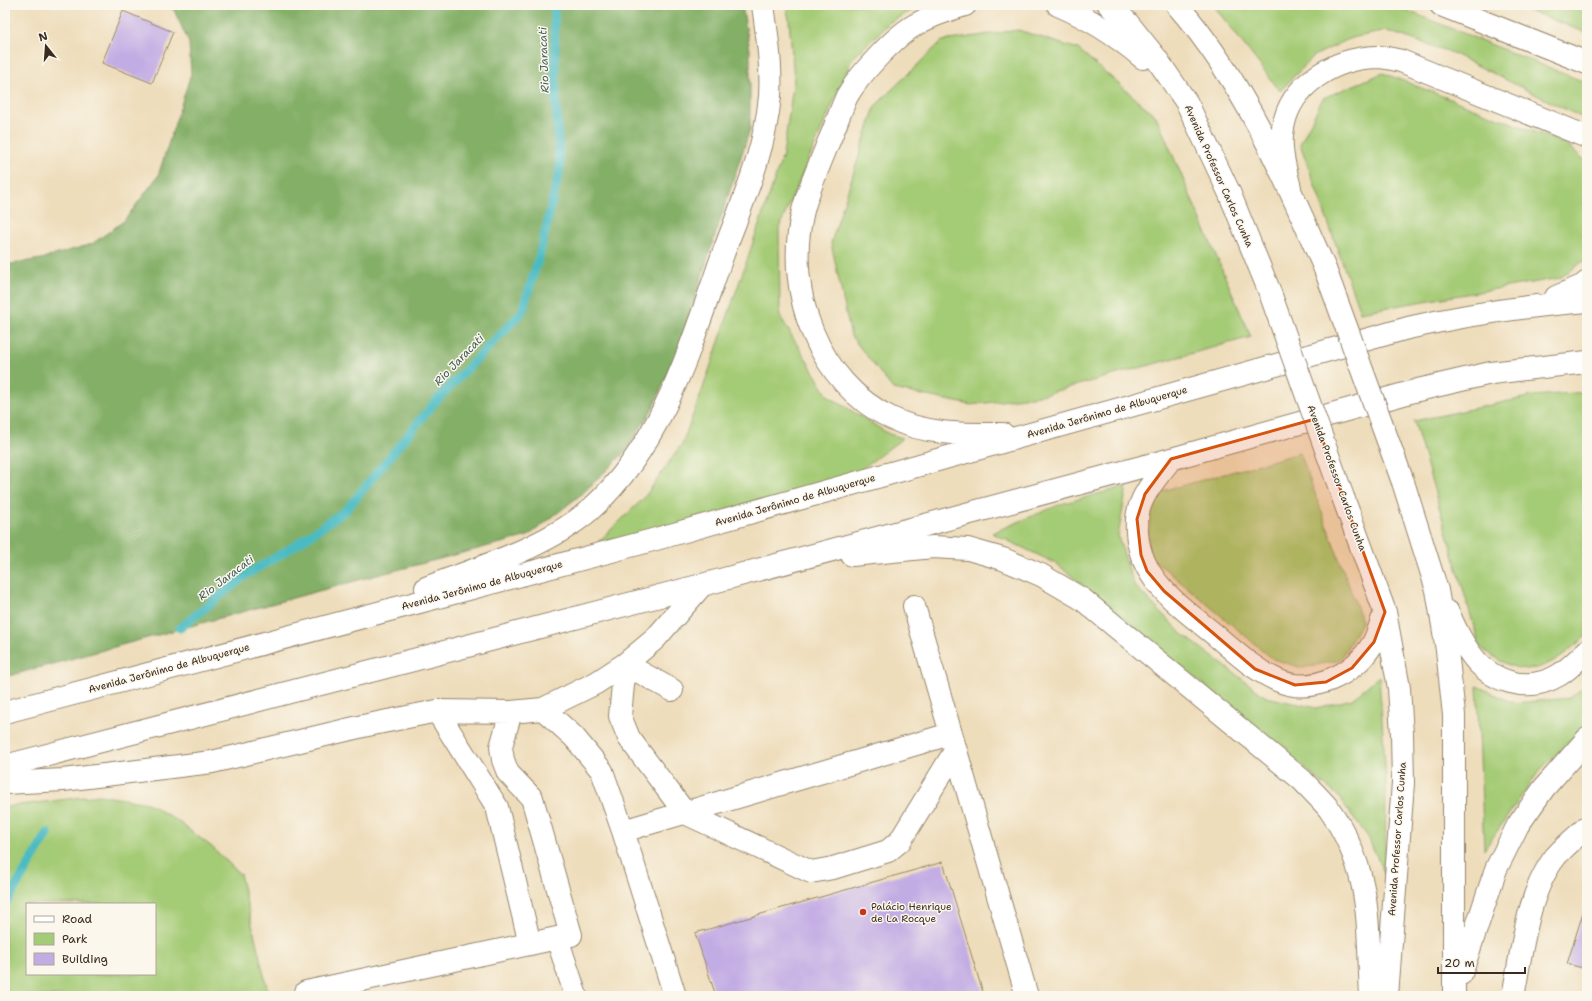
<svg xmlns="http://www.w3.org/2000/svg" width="1592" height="1001" font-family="'Shantell Sans',sans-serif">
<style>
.green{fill:#a4cb75;stroke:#707a4a;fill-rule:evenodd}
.forest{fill:#83af66;stroke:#5f6c42}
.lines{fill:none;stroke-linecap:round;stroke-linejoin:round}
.stream{stroke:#4cbbc2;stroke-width:9}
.building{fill:#c2ace4}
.minor-casing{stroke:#94846c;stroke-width:24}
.major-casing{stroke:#94846c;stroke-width:24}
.minor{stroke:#fff;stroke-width:22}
.major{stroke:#fff;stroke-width:22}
.major-bridge-casing{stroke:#94846c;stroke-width:24;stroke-linecap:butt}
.major-bridge{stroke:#fff;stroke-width:22}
.marked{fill:#d7540e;fill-opacity:0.2;stroke:#d7540e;stroke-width:3;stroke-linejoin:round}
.poi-dot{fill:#c8321e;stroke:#fbf7ec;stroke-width:1.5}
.labels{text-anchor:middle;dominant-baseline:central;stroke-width:3;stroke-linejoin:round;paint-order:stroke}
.street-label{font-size:10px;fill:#3b2a1e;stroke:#fbf7ec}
.poi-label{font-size:10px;fill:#3b2a1e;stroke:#fbf7ec;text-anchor:start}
.water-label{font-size:11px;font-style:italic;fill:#415d57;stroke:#fbf7ec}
</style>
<rect width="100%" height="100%" fill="#fbf7ec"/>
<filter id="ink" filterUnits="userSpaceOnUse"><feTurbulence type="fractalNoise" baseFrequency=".025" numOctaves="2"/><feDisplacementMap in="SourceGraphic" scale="8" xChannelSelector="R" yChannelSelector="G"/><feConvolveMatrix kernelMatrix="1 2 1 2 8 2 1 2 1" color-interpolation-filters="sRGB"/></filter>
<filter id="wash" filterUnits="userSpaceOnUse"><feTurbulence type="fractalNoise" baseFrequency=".012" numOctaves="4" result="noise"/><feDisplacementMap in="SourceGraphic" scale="16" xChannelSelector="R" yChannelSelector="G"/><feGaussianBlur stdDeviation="0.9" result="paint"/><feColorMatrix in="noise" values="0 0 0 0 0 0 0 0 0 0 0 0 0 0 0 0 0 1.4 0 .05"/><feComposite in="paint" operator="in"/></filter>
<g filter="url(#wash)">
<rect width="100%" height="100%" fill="#edb"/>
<path class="green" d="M786 5H922L890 22 852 59 779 228 780 316 828 396 889 434 903 438 836 488 596 544 644 498 682 444 702 391 783 155 794 79 789 20Z
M1213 5H1393L1587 83V120L1450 52 1387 31 1351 38 1314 56 1280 91Z
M1514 5H1587V33Z
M1018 30 1078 49 1156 116 1251 337 1038 396 971 405 893 389 851 336 831 243 875 106 942 41Z
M1383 73 1566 144 1587 162V256L1585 260 1560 278 1360 312 1300 144 1323 98Z
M1587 392V635C1547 670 1526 684 1480 647L1414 421 1533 396Z
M1300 453 1362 621 1340 660 1302 668 1273 659 1147 554 1152 494Z
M1127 486 1118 536 1134 585 1181 633 1266 697 1317 708 1352 699 1379 676 1386 780 1385 875 1368 837 1337 795 1057 564 992 533 1061 504Z
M1587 684V724L1539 771 1484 850 1477 686 1514 703 1570 698Z
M99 795 148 803 176 820 212 847 240 874 269 996H5V807ZM27 904H155V974H27Z"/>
<path class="forest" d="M168 5H742L750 50V129L677 352 653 408 625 452 583 493 528 536 366 578 5 677V265L41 259 92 244 124 221 158 176 191 74 189 43 174 10Z"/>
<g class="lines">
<path class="stream" d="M180 628 246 575 293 547 346 510 435 402 522 312 539 257 560 169 556 103 554 5
M5 905 48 833"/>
</g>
<g id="blocks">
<path class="building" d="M123 11 173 32 152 83 102 63Z
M943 862 984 996H716L695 933Z
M1587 900V969L1567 964Z"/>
</g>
</g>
<g filter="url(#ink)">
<use href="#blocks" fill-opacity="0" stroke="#94846c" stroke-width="1"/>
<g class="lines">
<g class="minor-casing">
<path id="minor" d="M914 606 1027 996
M672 690 625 664 620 716 629 738 685 813 811 872 833 868 888 851 900 841 955 751
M543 709 574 737 602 771 623 831 675 996
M437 711 497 807 530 944
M5 783 63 780 212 762 363 726 437 711 511 712 543 709 596 683 625 664 655 639 702 585
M623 831 950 734
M557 938 576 996
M306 992 571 935 532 798 508 773 503 760 501 747 511 712
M1513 996C1522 952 1527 892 1556 856 1565 846 1577 836 1587 827"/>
</g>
<g class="major-casing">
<path id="major" d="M965 5C948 10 930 16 915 25 894 37 859 75 847 96 840 111 835 128 828 143 820 164 806 194 802 215 785 292 818 383 891 418 926 435 965 434 1003 434
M1058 5C1089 18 1117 36 1143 58
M1109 5 1127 22 1156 58 1187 103 1229 192 1269 290
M1177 5C1244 82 1285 177 1325 269
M1441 5 1587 63
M1290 188C1285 168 1279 148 1283 128 1290 84 1335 58 1377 57 1384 57 1393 59 1401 61L1587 137
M1556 297 1582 286 1587 282
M1171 459C1157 477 1139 496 1137 519 1133 575 1176 603 1214 634 1234 651 1253 669 1277 680 1312 696 1355 674 1373 643 1378 634 1381 622 1385 612
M1403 482 1437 590 1447 650 1454 715V996
M1344 500 1385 612 1399 688 1402 734 1403 783 1387 996
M852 555 933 547 968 549 1003 559 1041 575 1082 599 1302 780C1311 790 1321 799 1329 809 1373 872 1367 924 1371 996
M426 588C479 567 548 547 591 509 664 443 691 344 723 254 742 203 765 152 770 96 772 66 767 35 763 5
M1448 612C1454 626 1461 641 1470 653 1490 682 1527 694 1559 675 1569 669 1578 659 1587 651
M5 712 649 541 1408 328C1469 314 1525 306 1587 301
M5 766 702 585 1171 459 1418 390 1491 373 1587 362
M1461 974 1496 869 1518 825 1544 788 1587 739"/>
</g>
<use href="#minor" class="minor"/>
<use href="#major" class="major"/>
<g class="major-bridge-casing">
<path id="major-bridge" d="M1325 269 1403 482
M1269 290 1344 500"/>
</g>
<use href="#major-bridge" class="major-bridge"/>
</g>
</g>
<path class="marked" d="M1315 419 1385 612 1374 642 1352 668 1326 682 1295 685 1255 669 1164 591 1147 571 1141 555 1137 519 1145 494 1171 459Z"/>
<circle class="poi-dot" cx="863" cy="912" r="4"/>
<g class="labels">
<g class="street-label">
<text transform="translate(1219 176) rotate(66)">Avenida Professor Carlos Cunha</text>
<text transform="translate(1107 412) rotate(-16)">Avenida Jerônimo de Albuquerque</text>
<text transform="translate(1337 478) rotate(70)">Avenida Professor Carlos Cunha</text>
<text transform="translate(795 500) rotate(-16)">Avenida Jerônimo de Albuquerque</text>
<text transform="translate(482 585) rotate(-15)">Avenida Jerônimo de Albuquerque</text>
<text transform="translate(169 668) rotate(-15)">Avenida Jerônimo de Albuquerque</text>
<text transform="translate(1397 839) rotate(-86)">Avenida Professor Carlos Cunha</text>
</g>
<g class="poi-label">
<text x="871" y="906">Palácio Henrique<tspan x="871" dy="12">de La Rocque</tspan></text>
</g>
<g class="water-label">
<text transform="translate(544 60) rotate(-92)">Rio Jaracati</text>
<text transform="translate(459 360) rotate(-46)">Rio Jaracati</text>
<text transform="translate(226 578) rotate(-37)">Rio Jaracati</text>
</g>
</g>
<rect width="1592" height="1001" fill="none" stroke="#fbf7ec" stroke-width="20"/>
<rect x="26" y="903" width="130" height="72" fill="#fbf7ec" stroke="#aea59a"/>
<rect x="34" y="916" width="20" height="6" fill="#ffffff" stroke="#aea59a"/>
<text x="62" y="923" font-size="12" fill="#3b2a1e">Road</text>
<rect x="34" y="933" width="20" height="12" fill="#a4cb75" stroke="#aea59a"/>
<text x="62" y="943" font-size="12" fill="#3b2a1e">Park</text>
<rect x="34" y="953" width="20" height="12" fill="#c2ace4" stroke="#aea59a"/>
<text x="62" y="963" font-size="12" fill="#3b2a1e">Building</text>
<g transform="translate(46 46) rotate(343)" stroke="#fbf7ec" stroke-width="3" paint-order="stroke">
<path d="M0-3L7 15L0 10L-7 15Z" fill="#3b2a1e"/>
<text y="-6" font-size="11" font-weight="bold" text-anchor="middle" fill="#3b2a1e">N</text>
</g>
<path d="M1438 967v6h87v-6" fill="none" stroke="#3b2a1e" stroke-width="2"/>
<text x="1444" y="967" font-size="12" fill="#3b2a1e" stroke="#fbf7ec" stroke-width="3" paint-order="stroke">20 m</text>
</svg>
